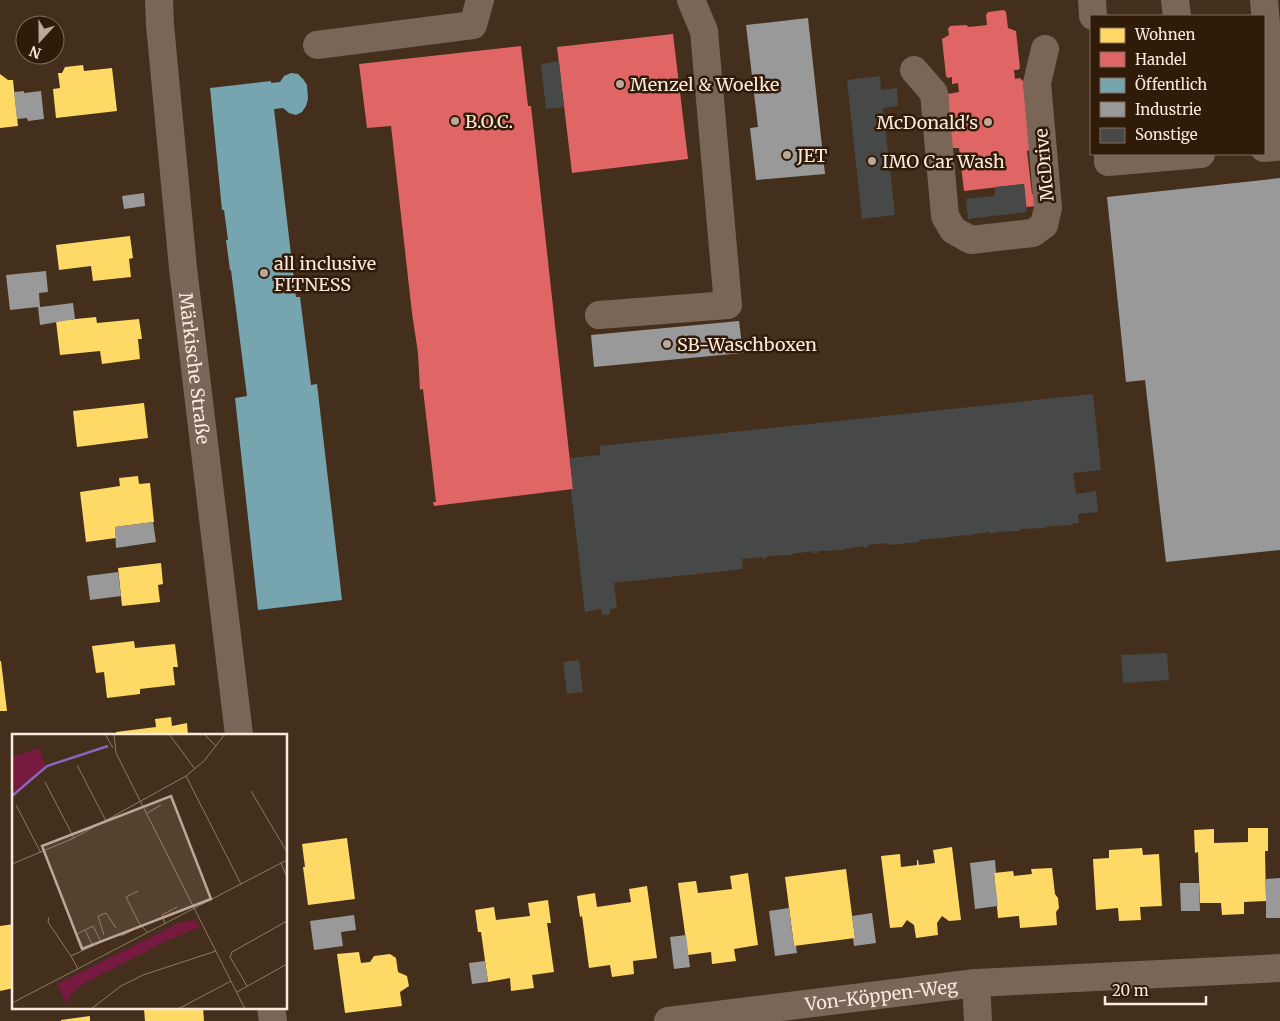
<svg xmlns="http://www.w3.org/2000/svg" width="1280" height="1021" font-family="Merriweather,serif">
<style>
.homes{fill:#ffd966}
.shops{fill:#e06666}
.public{fill:#76a5af}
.industry{fill:#999}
.building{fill:#464947}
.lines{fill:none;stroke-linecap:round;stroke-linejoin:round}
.minor{stroke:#7a6657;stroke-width:28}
.poi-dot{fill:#bba898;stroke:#301a08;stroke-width:2}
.labels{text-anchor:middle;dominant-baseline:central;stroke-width:5;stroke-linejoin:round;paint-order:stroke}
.poi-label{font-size:18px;fill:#fbe9db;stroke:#301a08;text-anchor:start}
.street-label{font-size:18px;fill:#fbe9db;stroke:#301a08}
.inset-river{fill:none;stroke:#8965be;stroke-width:2.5}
.inset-road{fill:none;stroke:#8d7968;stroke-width:1}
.view{fill:#bba898;fill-opacity:0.15;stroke:#bba898;stroke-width:2.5}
.inset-edge{fill:none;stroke:#fbe9db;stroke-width:2.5}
</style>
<rect width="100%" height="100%" fill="#432f1c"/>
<path class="homes" d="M83 65 84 71 112 68 117 111 56 118 53 89 60 88 58 73H62L65 67Z
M0 74 8 80H13L18 126 0 128Z
M130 236 133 258 129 259 131 277 93 281 91 266 59 270 56 245Z
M96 317 97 323 139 319 142 339H138L140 359 102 364 100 351 60 355 56 321Z
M144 403 148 438 77 447 73 411Z
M138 476 139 484 150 483 154 522 115 527 116 538 86 542 80 492 120 486 119 478Z
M161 563 163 584 158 585 160 602 122 606 118 568Z
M134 641 135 648 175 644 178 667H173L175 685 140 689V694L107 698 104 672 96 673 92 646Z
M0 661H1L7 711H0Z
M171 717 172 726 187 723 188 735H116V732L156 727 155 719Z
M1248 828H1268V851H1265L1266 901 1244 902V914L1222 915 1221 903H1200L1198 852 1195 853 1194 830 1214 829V843L1248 842Z
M347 838 355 899 308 905 303 867H305L302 844Z
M952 847 961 920 949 921 942 916 937 923 938 935 916 938 914 925 907 920 902 927 890 928 881 856 900 854 901 867 917 865V860H918L919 865 935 863 933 850Z
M1142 848 1143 855 1159 854 1162 906 1140 907 1141 920 1119 921 1118 908 1096 910 1093 859 1109 858V850Z
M1052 868 1055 894 1058 898 1059 908 1056 912 1057 925 1020 928 1019 916 998 918 994 873 1013 871 1014 876 1032 874 1031 869Z
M846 869 855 938 794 946 785 877Z
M748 873 758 945 734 949 736 961 712 964 711 952 688 955 678 883 696 881 698 893 732 889 730 876Z
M647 886 657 958 633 961 634 974 612 977 610 965 589 968 582 916 580 917 577 896 595 893 597 907 631 902 629 889Z
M548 900 551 923H547L554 972 532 975 534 988 511 991 510 978 488 982 481 932H478L475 910 494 907 496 920 530 916 528 903Z
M14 924V988L0 991V926Z
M359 952 361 963 370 962 374 956 390 954 396 958 398 972 407 976 409 986 400 992 402 1006 345 1013 337 954Z
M149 1007H203L204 1021H145L144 1009Z
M90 1016V1021H61V1020Z"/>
<path class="shops" d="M1004 10 1006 12 1008 28 1016 31 1020 68 1018 70H1014L1015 79 1020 78 1023 81 1030 150 1027 151 1032 194 1035 193 1037 206 1026 207 1024 184 964 191 959 148H953L951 146 948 94 959 92 958 83 952 84V77L948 78 946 76 942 39 949 35 948 29 950 26 966 25 969 27 987 25 986 15 988 12Z
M673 34 688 159 572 173 557 47Z
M521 46 528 106H531L573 489 434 506 433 502H436L423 389 420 390 418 353 412 313 391 126 367 128 359 64Z"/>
<path class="public" d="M291 73 298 74 303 79 307 85 308 99 306 106 302 112 296 115 289 113 283 108 274 109 296 297H300L311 385 317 384 342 600 258 610 235 398 247 396 231 270H230L226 240H228L224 210H222L210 88 271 81V83L280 82 284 76Z"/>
<path class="industry" d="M808 18 825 174 756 180 750 128 758 127 746 25Z
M24 91V93L41 91 44 119 28 121 27 118 17 119 14 92Z
M1280 178V550L1166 562 1145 380 1126 382 1107 197Z
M144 193 145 206 124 209 122 196Z
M46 271 48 292 39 293 40 307 73 303 75 319 40 325 38 307 10 310 6 275Z
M739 321 743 353 594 367 591 335Z
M153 522 156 542 116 548 115 527Z
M118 572 121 596 90 600 87 576Z
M995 860 996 873H994L998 906 975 909 970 863Z
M1280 878V918H1266V879Z
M1180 883H1199L1200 911H1181Z
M789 908 794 946H796L797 953 775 956 769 911Z
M872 913 876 943 854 946 853 938H855L852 916Z
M354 915 356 930 341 932 343 946 314 950 310 921Z
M686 935 690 967 674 969 670 937Z
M485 961 488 982 472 984 469 963Z"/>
<path class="building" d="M559 61 564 107 546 109 541 64Z
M880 76 881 90 897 88 898 106 883 108 895 215 862 219 847 80Z
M1024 184 1027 212 968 219 966 199 995 196V187Z
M1093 394 1101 470 1073 473 1076 494 1096 491 1098 512 1078 514 1079 523 1071 524V526L1066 525 1045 527V528L1020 529V531L995 532V533L990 534V532L970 535V536L965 535 944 538V539L940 538 919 540V542L889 545V543L868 545V547L864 548V546L843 549V550L818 551V553H813V551L792 554V555L767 556V558L763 559V557L742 559 743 569 614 583 617 608 610 609V614L602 615 601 609 585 612 571 490 573 489 570 458 600 455V446Z
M1167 653 1169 680 1123 683 1121 655Z
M579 660 583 692 567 694 563 662Z"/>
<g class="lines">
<g class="minor">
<path id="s1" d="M159 0 160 25 183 268 239 735"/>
<path d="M1092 0 1093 16"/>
<path d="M1175 0 1177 16"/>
<path d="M317 45 473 25 480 0"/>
<path d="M914 70 934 93 945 216 953 230 971 240 1033 233 1044 225 1048 208 1037 83 1045 49"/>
<path d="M1264 148 1276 147 1264 0"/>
<path d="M1108 154V162L1201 154"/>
<path d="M599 315 728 305 704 31 691 0"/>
<path d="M976 983 978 1021"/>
<path d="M271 1007 273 1021"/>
<path id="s2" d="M668 1021 976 983 1280 968"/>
</g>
</g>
<g class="poi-dot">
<circle cx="620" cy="84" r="5"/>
<circle cx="455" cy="121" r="5"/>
<circle cx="988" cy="122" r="5"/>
<circle cx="787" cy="155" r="5"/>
<circle cx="872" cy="161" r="5"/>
<circle cx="264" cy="273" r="5"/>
<circle cx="667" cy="344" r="5"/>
</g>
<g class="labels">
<g class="poi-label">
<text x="630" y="84">Menzel &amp; Woelke</text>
<text x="465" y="121">B.O.C.</text>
<text x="978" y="122" text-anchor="end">McDonald's</text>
<text x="797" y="155">JET</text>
<text x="882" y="161">IMO Car Wash</text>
<text x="274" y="263">all inclusive<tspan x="274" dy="21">FITNESS</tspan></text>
<text x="677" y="344">SB-Waschboxen</text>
</g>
<g class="street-label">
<text transform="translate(1044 165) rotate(-95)">McDrive</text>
<text stroke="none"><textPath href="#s1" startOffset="370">Märkische Straße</textPath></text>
<text stroke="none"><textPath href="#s2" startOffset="215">Von-Köppen-Weg</textPath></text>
</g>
</g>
<g transform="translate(12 734)">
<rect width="275" height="275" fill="#432f1c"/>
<path d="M183 186 188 193 156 206 71 250 58 261 55 271 45 250 168 188Z" fill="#761b3f"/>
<path d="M27 14 34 33 0 60V23Z" fill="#761b3f"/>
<path class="inset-river" d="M0 62 35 32 96 12"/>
<path class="inset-road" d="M93 0 101 14M102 0 104 19 233 275M157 0 183 35M192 0 204 12M65 31 94 87M174 42 229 150M33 48 62 104M239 57 275 118M4 71 29 119M135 79 149 71M269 129 275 143M0 130 62 104 174 42 192 27 213 0M126 157 114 163 127 189 136 199M37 183 36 188 59 222M153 190 150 181 165 173M73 196 81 212M92 201 86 182 94 179 104 194M109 202 129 192M66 235 59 222 72 216 89 208 81 192 65 200 72 216M235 252 218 223 220 218 275 187M225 258 275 230M0 269 275 126M79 275 109 252 131 241 204 217M166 275 219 247"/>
<path class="view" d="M159 62 199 165 70 215 30 112Z"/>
<rect width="275" height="275" class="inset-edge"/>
</g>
<rect x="1090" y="15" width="175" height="140" fill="#301a08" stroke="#816d5c"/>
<rect x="1100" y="28" width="25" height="15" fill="#ffd966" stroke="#816d5c"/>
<text x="1135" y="40" font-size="15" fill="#fbe9db">Wohnen</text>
<rect x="1100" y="52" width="25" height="15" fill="#e06666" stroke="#816d5c"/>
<text x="1135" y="65" font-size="15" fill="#fbe9db">Handel</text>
<rect x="1100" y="78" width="25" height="15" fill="#76a5af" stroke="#816d5c"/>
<text x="1135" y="90" font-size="15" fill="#fbe9db">Öffentlich</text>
<rect x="1100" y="102" width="25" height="15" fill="#999999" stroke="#816d5c"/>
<text x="1135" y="115" font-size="15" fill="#fbe9db">Industrie</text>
<rect x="1100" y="128" width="25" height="15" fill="#464947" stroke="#816d5c"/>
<text x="1135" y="140" font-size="15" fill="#fbe9db">Sonstige</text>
<g transform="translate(40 40) rotate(201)"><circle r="24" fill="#301a08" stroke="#816d5c"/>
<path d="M0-4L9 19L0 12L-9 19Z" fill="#bba898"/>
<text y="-8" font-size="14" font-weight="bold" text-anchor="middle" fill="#fbe9db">N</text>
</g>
<path d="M1105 996v8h101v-8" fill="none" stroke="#fbe9db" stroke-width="2.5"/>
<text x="1112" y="996" font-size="15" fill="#fbe9db" stroke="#301a08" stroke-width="4" paint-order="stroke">20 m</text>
</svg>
